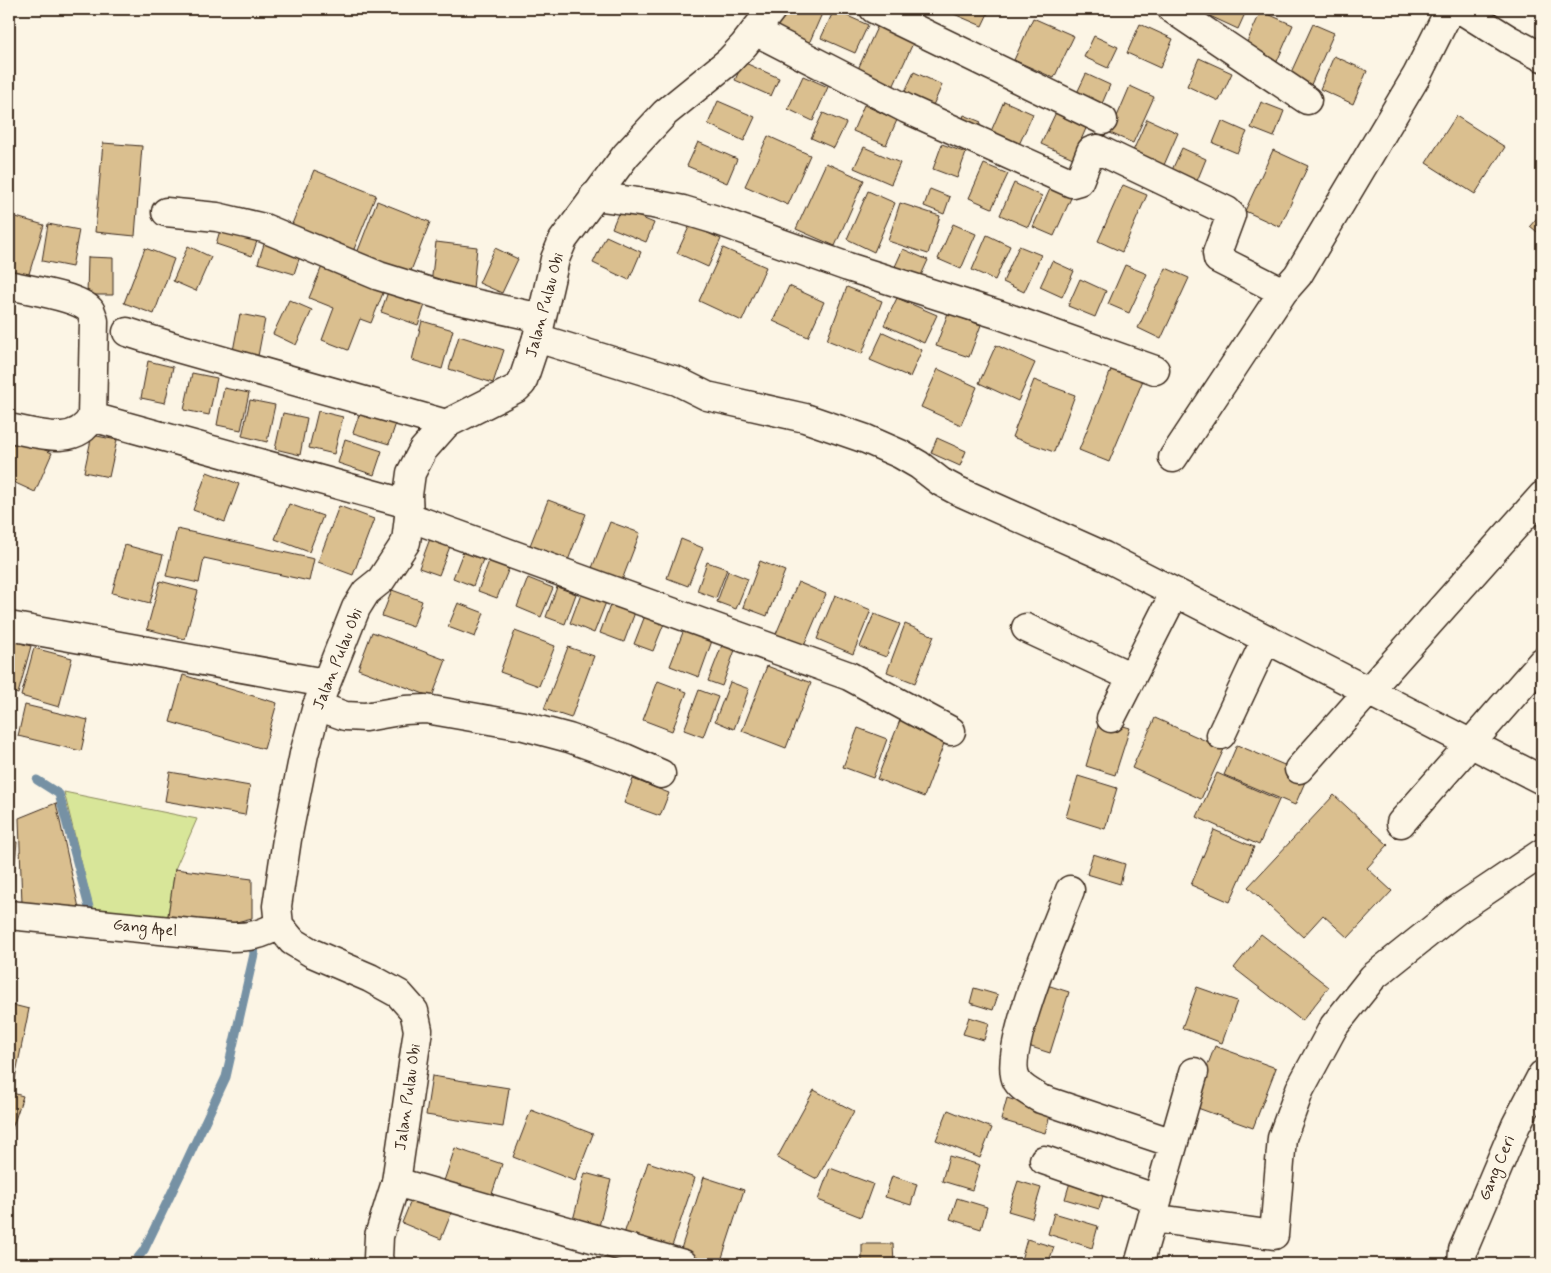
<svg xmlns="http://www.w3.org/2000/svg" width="1551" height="1273" font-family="Mynerve,sans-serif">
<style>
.green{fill:#d8e699;stroke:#8a885c}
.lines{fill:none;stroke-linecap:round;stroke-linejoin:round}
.stream{stroke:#7691a4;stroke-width:9}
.building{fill:#dabf8f;stroke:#3b2a1e}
.street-casing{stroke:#3b2a1e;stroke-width:31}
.secondary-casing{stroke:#3b2a1e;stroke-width:31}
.street{stroke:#fcf5e5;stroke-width:28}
.secondary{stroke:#fcf5e5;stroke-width:28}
.labels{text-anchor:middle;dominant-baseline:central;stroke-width:4.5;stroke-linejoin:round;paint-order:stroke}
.street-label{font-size:16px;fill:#3b2a1e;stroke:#fcf5e5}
</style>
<rect width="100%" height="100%" fill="#fcf5e5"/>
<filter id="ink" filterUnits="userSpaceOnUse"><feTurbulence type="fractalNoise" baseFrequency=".02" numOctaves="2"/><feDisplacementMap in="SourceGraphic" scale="10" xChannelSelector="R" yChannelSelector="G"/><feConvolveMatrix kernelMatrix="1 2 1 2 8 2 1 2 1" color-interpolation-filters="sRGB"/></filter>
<g filter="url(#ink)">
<path class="green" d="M64 792 197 819 175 869 167 922 94 914Z"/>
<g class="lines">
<path class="stream" d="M37 780 59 794 90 911 97 916
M133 1264 144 1250 182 1171 226 1077 254 954 252 938"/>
</g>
<path class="building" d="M780 9H824L807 48 770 32Z
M956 9H990L982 26 954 14Z
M1213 9H1247L1238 29 1210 16Z
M834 10 868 25 855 53 821 38Z
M1261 11 1293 25 1275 66 1243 51Z
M1033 18 1074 36 1054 78 1014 60Z
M1140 24 1173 39 1160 68 1127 53Z
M1313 24 1334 33 1309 89 1288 79Z
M878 25 914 41 889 96 853 80Z
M1094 36 1118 47 1108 68 1084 57Z
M1334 56 1367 71 1353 104 1320 89Z
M1199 58 1232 73 1219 101 1187 86Z
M743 62 779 78 771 96 735 80Z
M914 72 942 85 930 112 901 100Z
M1086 74 1110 85 1101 106 1076 95Z
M803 76 828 87 813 121 788 109Z
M1130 86 1154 97 1133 143 1110 133Z
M718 101 755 117 744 141 708 124Z
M1004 101 1033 114 1017 149 989 136Z
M1261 102 1284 111 1274 137 1251 128Z
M864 105 897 120 886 145 853 131Z
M1057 110 1088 124 1073 158 1041 144Z
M823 113 846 123 834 148 811 138Z
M964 115 981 122 976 135 959 128Z
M1456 116 1505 147 1475 194 1426 163Z
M1147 119 1178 133 1164 165 1133 151Z
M1222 121 1247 132 1237 153 1213 143Z
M768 136 810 155 788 205 745 186Z
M698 142 737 159 727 183 687 166Z
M103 143 142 146 135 236 95 232Z
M942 144 966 153 957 178 933 169Z
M864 147 900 163 891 184 854 168Z
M1182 148 1206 159 1197 181 1172 170Z
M1273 150 1308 166 1280 227 1245 211Z
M826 163 864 180 835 246 796 229Z
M984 164 1008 174 992 208 969 198Z
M314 170 376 195 352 254 290 229Z
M1014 183 1042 196 1028 227 1000 215Z
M1123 185 1147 195 1122 252 1098 241Z
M930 189 950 197 944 214 924 206Z
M1050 189 1071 198 1054 236 1033 227Z
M868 191 895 203 874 252 847 239Z
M377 201 430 222 409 276 356 256Z
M900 203 940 216 928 254 888 241Z
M620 209 654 223 646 242 612 228Z
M1542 212V236L1530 226Z
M9 215 44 225 28 277 9 271Z
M223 220 260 232 252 256 216 244Z
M48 224 79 230 72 267 42 261Z
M953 224 976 234 961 269 938 259Z
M690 225 721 239 708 267 677 253Z
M987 235 1010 246 995 280 972 270Z
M606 236 641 252 629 280 593 263Z
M266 238 302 250 294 274 258 263Z
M436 242 477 247 473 289 431 284Z
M188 246 211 257 196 291 173 281Z
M1019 246 1041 255 1024 292 1003 282Z
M145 248 174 259 154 314 124 303Z
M495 248 518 259 502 293 479 283Z
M723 248 766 267 742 321 699 301Z
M903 249 928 260 918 282 893 271Z
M88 257 113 258V295H87Z
M325 259 387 283 371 323 360 319 348 350 322 340 334 308 309 298Z
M1052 261 1074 271 1062 297 1040 287Z
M1125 265 1147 274 1129 313 1108 304Z
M1166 268 1189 278 1161 339 1138 328Z
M1080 279 1106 291 1095 317 1068 306Z
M390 286 427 299 418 325 381 312Z
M789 286 824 302 808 337 773 321Z
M847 287 882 301 862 354 827 340Z
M897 298 937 315 924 343 884 325Z
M289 300 312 310 296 345 273 334Z
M948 313 981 325 969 357 936 346Z
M240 314 265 319 258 356 233 351Z
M422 321 453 330 442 369 412 360Z
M883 332 922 350 910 377 870 360Z
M459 336 504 350 493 383 449 369Z
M996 345 1035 363 1018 401 979 383Z
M1115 360 1146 373 1109 462 1079 450Z
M148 361 173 367 165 403 141 398Z
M938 369 977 387 961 425 921 407Z
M192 373 217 378 209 415 184 410Z
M1034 380 1075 395 1054 452 1012 437Z
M224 388 249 393 241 430 217 425Z
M250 400 275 405 267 442 242 436Z
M361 409 397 420 389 444 353 433Z
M318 411 343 417 334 454 309 448Z
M283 413 307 418 300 455 275 449Z
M92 435 117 440 109 477 84 472Z
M12 436 52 453 35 492 9 480V444Z
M937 438 966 451 960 466 931 453Z
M345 439 382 451 374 475 338 463Z
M207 472 239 484 225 522 193 510Z
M548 500 586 514 567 563 529 548Z
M289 504 323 516 309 552 275 539Z
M339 506 374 519 353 575 318 562Z
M610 522 640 533 622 580 592 568Z
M434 528 454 536 439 575 419 568Z
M177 529 314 559 309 581 204 558 199 583 166 576Z
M681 539 703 548 688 586 667 578Z
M125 545 163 555 150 603 112 593Z
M465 547 485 554 473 586 453 578Z
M489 561 509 568 497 598 478 591Z
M760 561 785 571 767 616 743 607Z
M707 562 727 569 716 598 697 591Z
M728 571 748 579 736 609 717 602Z
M528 578 553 588 541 617 517 607Z
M160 581 198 591 185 639 147 629Z
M798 582 826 594 801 653 773 641Z
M557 587 576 594 565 624 546 617Z
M583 588 608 597 594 633 570 623Z
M392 590 422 601 413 627 382 616Z
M835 595 871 610 853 654 817 639Z
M613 597 637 607 624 642 600 633Z
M458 603 484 613 475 637 448 627Z
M646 613 665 621 653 651 634 644Z
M874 614 900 624 886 657 860 647Z
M905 624 934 636 915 683 887 672Z
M685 627 713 638 699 677 670 666Z
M515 631 555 646 539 686 500 672Z
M372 632 446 660 432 697 358 669Z
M9 640 31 646 18 694 9 691Z
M722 645 735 650 722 686 708 681Z
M568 647 594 656 571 718 544 709Z
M34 648 72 658 59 707 21 696Z
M767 666 811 683 786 748 742 731Z
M183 675 277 703 264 749 170 722Z
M658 681 687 692 672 731 643 720Z
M730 682 749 689 734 729 715 721Z
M699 690 718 697 703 737 684 730Z
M25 705 88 720 81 751 18 736Z
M1155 718 1224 749 1201 799 1132 768Z
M1100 719 1130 728 1115 775 1086 766Z
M900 720 946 738 924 797 877 779Z
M858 728 887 739 873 778 843 767Z
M1237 745 1308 775 1295 805 1224 775Z
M170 772 250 786 245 815 165 801Z
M1217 773 1279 800 1259 845 1197 817Z
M1078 776 1117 788 1105 829 1066 817Z
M633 779 669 793 660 816 624 803Z
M1334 795 1388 845 1367 868 1392 891 1348 938 1323 915 1303 937 1248 887Z
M56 803 79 908 22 904 19 818Z
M1214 830 1254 847 1230 902 1191 885Z
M9 842H17L11 903H9Z
M1093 854 1125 864 1120 884 1087 874Z
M175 869 252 879V918L221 926 167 922Z
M1261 934 1329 987 1302 1021 1234 968Z
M1047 985 1069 992 1050 1053 1028 1046Z
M1197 987 1237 1001 1222 1043 1182 1028Z
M974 988 998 995 993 1010 970 1003Z
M9 1004 29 1009 13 1088 9 1086Z
M969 1017 989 1023 984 1040 963 1034Z
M1215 1046 1276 1068 1253 1128 1192 1106Z
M432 1076 509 1088 503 1127 426 1115Z
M814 1090 854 1111 817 1179 777 1158Z
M9 1092 23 1096 9 1138Z
M1007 1098 1051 1112 1045 1133 1001 1120Z
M531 1110 593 1134 575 1181 513 1157Z
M948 1110 992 1128 980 1158 936 1140Z
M455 1148 502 1164 490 1200 443 1184Z
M949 1156 980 1165 972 1190 942 1181Z
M648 1162 695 1178 669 1255 622 1240Z
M830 1168 873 1184 861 1217 818 1200Z
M585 1173 611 1180 598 1230 572 1224Z
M892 1176 917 1184 911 1205 885 1197Z
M704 1177 744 1190 720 1264 680 1252Z
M1071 1179 1105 1190 1099 1209 1065 1199Z
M1018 1181 1041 1188 1032 1218 1008 1211Z
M414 1193 453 1209 441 1239 402 1223Z
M957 1198 987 1207 981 1229 950 1219Z
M1054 1213 1098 1226 1092 1248 1048 1234Z
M1027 1239 1054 1247 1048 1264H1035L1021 1260Z
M862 1244H893L894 1264H862Z"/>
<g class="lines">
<g class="street-casing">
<path id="street" d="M874 9 1103 120
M1172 9 1307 100
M1460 9 1508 39 1542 57
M755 31 907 109 1072 183 1079 181 1091 151 1097 149 1227 211 1231 215 1217 253 1218 259 1283 292
M594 196 653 204 683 210 713 219 848 267 1000 315 1155 370
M166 212 217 217 264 228 379 276 450 298 541 318
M9 285C28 290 77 296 90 310 92 313 93 318 94 321L92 417C76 448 37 433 9 428
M127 332 174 347 446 424
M537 338 677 381 707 396 805 418 866 439 900 454 919 465 941 482 956 490 1104 556 1542 780
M92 417 408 504
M1173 458 1283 292 1298 275 1417 75 1450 9
M409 517 849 676 951 731
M9 626 325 683
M1026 628 1132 677
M317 706 345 716 365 717 405 710 426 709 524 726 569 738 625 758 661 774
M1111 718 1175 592
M1221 735 1266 639
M1299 769 1542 496
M1401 823 1542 662
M1070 890C1058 922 1001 1054 1017 1081 1022 1089 1033 1094 1041 1099L1173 1143
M9 915 231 937C251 937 261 935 279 925
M1044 1160 1157 1199
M396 1182 683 1264
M1152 1218 1274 1235 1282 1138 1300 1089 1334 1026 1373 977 1457 910 1542 853
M1139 1264 1194 1072
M1462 1264 1463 1250 1516 1125 1542 1075"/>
</g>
<g class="secondary-casing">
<path id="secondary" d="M380 1264 378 1258 379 1236 396 1182 418 1030 414 1011 399 994 370 978 312 953 292 941 279 925 277 906 287 839 304 754 317 706 356 608 366 592 381 580 406 542 409 517 408 495 411 473 423 450 446 424 517 388 522 383 537 338 555 259 563 240 626 155 665 113 729 61 744 45 772 9"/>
</g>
<use href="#street" class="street"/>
<use href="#secondary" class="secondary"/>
</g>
</g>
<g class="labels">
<g class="street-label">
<text transform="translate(545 305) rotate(-75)">Jalan Pulau Obi</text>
<text transform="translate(338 659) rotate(-68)">Jalan Pulau Obi</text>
<text transform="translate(145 928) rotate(6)">Gang Apel</text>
<text transform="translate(408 1097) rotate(-82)">Jalan Pulau Obi</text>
<text transform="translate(1497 1168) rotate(-67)">Gang Ceri</text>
</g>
</g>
<rect width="1551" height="1273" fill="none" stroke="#fcf5e5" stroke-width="30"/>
<rect x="15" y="15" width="1521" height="1243" fill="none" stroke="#3b2a1e" stroke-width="2" filter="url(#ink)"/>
</svg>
